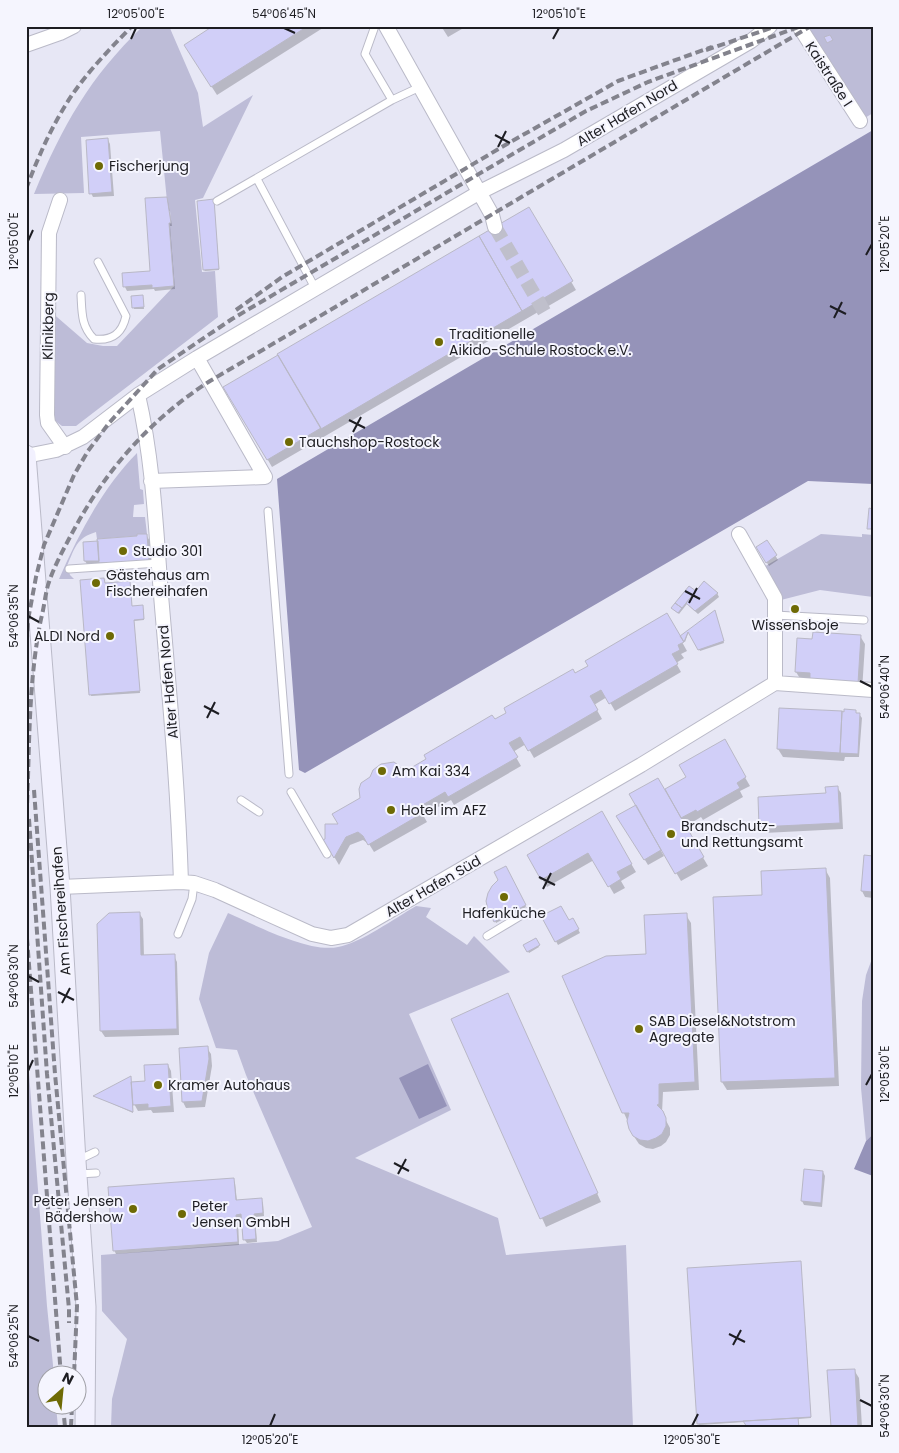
<svg xmlns="http://www.w3.org/2000/svg" width="899" height="1453" font-family="Poppins,sans-serif">
<style>
.green{fill:#bdbcd7}
.water{fill:#9593b9}
.shadow{fill:#0003}
.building{fill:#d1cff8;stroke:#b9b8c6}
.lines{fill:none;stroke-linecap:round;stroke-linejoin:round}
.street-tunnel{stroke:#bfbfcb;stroke-width:14;stroke-dasharray:14 7;stroke-linecap:butt}
.lane-casing{stroke:#babac8;stroke-width:9}
.street-casing{stroke:#babac8;stroke-width:16}
.secondary-casing{stroke:#babac8;stroke-width:21}
.lane{stroke:#fff;stroke-width:7}
.street{stroke:#fff;stroke-width:14}
.secondary{stroke:#f2f1fe;stroke-width:19}
.rail{stroke:#83838d;stroke-width:4;stroke-dasharray:8 4;stroke-linecap:butt}
.ticks{fill:none;stroke:#1d1d22;stroke-width:2}
.poi-dot{fill:#6e6a05;stroke:#f5f5fe;stroke-width:2}
.labels{text-anchor:middle;dominant-baseline:central;stroke-width:4;stroke-linejoin:round;paint-order:stroke}
.street-label{font-size:14px;fill:#1d1d22;stroke:#f5f5fe}
.poi-label{font-size:14px;fill:#1d1d22;stroke:#f5f5fe;text-anchor:start}
.neatline{fill:none;stroke:#1d1d22;stroke-width:2}
.ticks-label{font-size:12px;text-anchor:middle;fill:#1d1d22}
</style>
<rect width="100%" height="100%" fill="#e7e7f5"/>
<path class="green" d="M143 26H169L198 93 203 127 253 95 203 198 195 200 202 272 215 271 218 317 76 426H62L54 420 50 311 87 343 103 346H117L174 286 169 223 171 222 170 211H168L160 131 81 137 84 193 34 194C63 125 89 78 143 26Z
M809 26H871L873 29V113L860 121 802 32Z
M137 453 140 489 143 490 144 504 134 505 133 517H145L147 534H137V536L97 539 96 532C76 538 75 548 67 566L70 575 74 579H59C79 533 102 489 137 453Z
M821 534 862 537V534L873 535V597L820 590 781 600 762 568Z
M416 906 431 908 426 917 467 945 474 936 510 972 409 1014 451 1110 355 1158 498 1218 506 1255 626 1245 633 1427H111L112 1399 127 1339 102 1311 101 1255 278 1241 312 1227 246 1075 237 1050 216 1048 199 999 209 953 228 913C255 925 309 953 338 947 361 943 395 918 416 906Z
M873 956V1134L866 1141 861 1088 862 1001 866 975Z
M26 1034 47 1306 54 1375 48 1376V1406H56L58 1427H26Z"/>
<path class="water" d="M873 130V484L808 481 305 773 299 770 277 479Z
M428 1064 447 1106 419 1119 399 1078Z
M873 1134V1176L854 1169 866 1141Z"/>
<path class="shadow" d="M215 26H326L217 95 190 53Z
M441 26H467L448 37Z
M108 140 110 144 114 196 93 197 91 193Z
M166 198 168 202 172 226H170L175 289 155 291 154 289 127 291 125 287 152 272Z
M199 202H214L219 270 205 271 204 270Z
M528 208 576 290 272 467 225 387Z
M132 297 143 298 144 309H134Z
M146 535 150 541 152 567 90 569 85 561Z
M767 542 778 560 769 566 757 547Z
M130 583 132 607H143V608L144 620 134 621 140 693 91 696 105 585Z
M695 592 717 593 719 597 698 614 687 604 679 614 674 610Z
M715 612 724 643 700 651 689 631 685 642 682 637Z
M667 615 687 651 681 654 684 658 676 663 681 672 615 711 607 697 594 705 602 719 534 758 526 744 513 752 521 766 454 805 451 800 423 815 427 822 374 852 369 844 363 840 350 845 339 865 325 841 340 825 404 773 575 675Z
M860 636 865 644 862 691 801 680 796 672 814 640Z
M780 709 859 714 862 718 859 757H845L844 761 783 757 778 749Z
M724 741 750 786 740 791 743 797 703 820 701 817 685 827 708 866 681 881 631 795 664 791 688 777Z
M837 787 841 793 843 829 764 833 761 827 827 795Z
M635 807 664 856 648 865 618 816Z
M601 813 636 872 621 881 625 888 614 894 594 860 547 887 528 855Z
M873 857V898L865 897 862 891Z
M505 868 526 907 496 923 489 909Z
M825 869 830 878 839 1086 727 1090 722 1082 764 896Z
M139 913 143 919 144 957 174 956 177 962 179 1035 105 1037 101 1031Z
M686 915 691 923 699 1090 663 1092 662 1113 670 1128V1135L666 1142 661 1146 653 1149 646 1148 639 1144 635 1138 624 1113 647 955Z
M543 917 568 922 573 919 580 933 558 945Z
M535 939 539 947 529 953 524 945Z
M512 1003 601 1202 546 1227 453 1019Z
M207 1048 211 1054 212 1066 205 1107 186 1108 183 1102Z
M168 1065 171 1071 174 1112 153 1113 151 1110 138 1111 133 1102V1113L95 1096 131 1083 147 1082Z
M805 1170 823 1172 825 1176 822 1207 804 1205 802 1201Z
M233 1179 235 1183 237 1201 261 1200 263 1203 264 1216 255 1217 257 1242 247 1243 244 1239 243 1218H238L239 1245 116 1254 114 1250Z
M801 1263 811 1418 798 1419 799 1427 745 1422 699 1425 698 1424Z
M854 1370 859 1378 862 1427H832Z"/>
<path class="building" d="M213 26H308L211 87 184 45Z
M830 35 833 40 827 43 824 37Z
M108 138 112 192 89 194 86 140Z
M167 197 171 223H169L174 286 152 288V285L123 287 122 273 150 271 145 198Z
M214 199 219 269 203 270 197 201Z
M529 207 573 281 522 311 479 236Z
M479 236 522 311 321 429 277 354Z
M143 295 144 307 132 308 131 296Z
M278 355 321 428 267 460 223 387Z
M869 508 873 509V529H867Z
M137 534H147L149 561 99 563 97 539 137 536Z
M767 540 777 555 766 563 756 547Z
M98 541 99 561H84L83 542Z
M104 578 105 583 130 581 132 606 143 605 144 619 134 620 140 691 89 695 80 580Z
M704 581 718 593 695 611 686 603Z
M689 586 696 591 682 608 675 603Z
M675 603 682 608 678 613 671 608Z
M715 610 724 641 698 650 688 632 684 642 680 636Z
M667 613 684 642 678 645 680 650 672 654 678 664 609 704 601 690 590 696 598 710 528 751 520 737 509 743 518 757 448 797 445 792 419 807 423 813 368 845 363 836 358 832 346 837 334 858 323 840 325 839V824H338L332 814 360 798 359 789 361 783 370 777 373 770 381 764 394 762 398 765 404 772 426 759 424 755 492 715 495 719 506 713 504 708 573 669 575 673 588 666 585 661Z
M813 632 861 635 858 683 810 680V673L795 672 797 638 812 639Z
M779 708 842 711 840 753 777 749Z
M844 709 856 710V713H860L858 754 840 753 842 711 844 712Z
M725 739 746 777 737 783 740 788 697 812 696 810 681 818 665 789 686 777 679 765Z
M658 778 704 857 675 874 629 794Z
M838 786 840 823 759 827 758 797 826 793 825 787Z
M636 805 661 850 644 860 616 816Z
M602 811 632 864 617 872 621 879 608 887 588 853 541 880 527 855Z
M864 855 873 856V892L861 891Z
M506 866 526 905 494 922 488 910 486 901 488 893 492 886 498 880 494 872Z
M826 868 835 1078 721 1082 713 897 762 895 761 871Z
M561 906 569 920 573 918 579 929 555 942 541 916Z
M140 912 141 955 175 954 177 1029 100 1031 97 924 109 913Z
M687 913 695 1082 659 1084V1104L657 1105 663 1111 666 1118V1126L662 1134 656 1138 648 1141 640 1140 633 1136 629 1129 627 1121 629 1113H622L562 976 606 956 646 954 644 915Z
M536 938 540 945 527 952 523 945Z
M508 993 598 1193 540 1219 451 1019Z
M208 1046 209 1059 202 1101 182 1102 179 1048Z
M168 1064 171 1106 148 1108V1104L133 1105 131 1082 145 1081 144 1065Z
M131 1076 133 1112 93 1096Z
M804 1169 823 1171 821 1203 801 1201Z
M234 1178 236 1200 262 1198 263 1213 254 1214 256 1239 243 1240 241 1214 236 1215 238 1242 113 1251 108 1187Z
M801 1261 811 1417 697 1424 687 1268Z
M855 1369 858 1427H831L827 1370Z
M798 1418 799 1427H747L743 1421Z"/>
<g class="lines">
<path class="street-tunnel" d="M495 227 545 313"/>
<g class="lane-casing">
<path id="lane" d="M375 26 365 54 392 100 420 87
M257 179 315 288
M217 201 392 100
M81 295C82 312 81 326 94 339 112 341 122 334 126 316L98 262
M268 511 289 774
M69 569 159 563
M775 615 864 620
M291 792 327 854
M241 800 259 812
M178 934 192 899 194 883
M487 936 527 912
M76 1161 95 1152
M78 1174 96 1173"/>
</g>
<g class="street-casing">
<path id="street" d="M386 26 492 215 495 227
M799 26 860 121
M26 45 60 33 74 26
M60 200 49 233 47 415 48 423 65 447
M138 395C153 460 156 528 161 595 169 690 178 786 181 882
M26 456 56 450 83 437 138 395 197 358 480 192 564 150 751 41 770 26
M151 481 265 477 197 358
M739 534 775 598V683
M60 887 181 882 194 883 215 890 312 934 331 938 348 935 641 765 775 683 873 690"/>
</g>
<g class="secondary-casing">
<path id="secondary" d="M26 455 60 887 76 1161 86 1307 85 1427"/>
</g>
<use href="#lane" class="lane"/>
<use href="#street" class="street"/>
<use href="#secondary" class="secondary"/>
<path class="rail" d="M706 50 777 26
M26 189C37 160 49 132 65 106 83 76 108 51 132 26
M236 310 282 277 507 144 618 81 670 62 712 47
M26 655 28 620 36 577 44 545 74 475 88 451 109 423 158 369 232 319 586 111 648 82 801 26
M34 790 55 1074 77 1306 74 1376
M29 819 47 1074 69 1309V1323
M26 827C30 757 27 688 41 619 44 608 45 596 48 585 53 569 62 552 70 537 104 472 148 421 210 381L811 26
M26 926 61 1376
M63 1406 65 1427
M71 1427 72 1406"/>
</g>
<path class="ticks" d="M284 28 295 33M131 39 136 28M553 39 559 28M495 135 510 143M498 147 506 131M28 241 33 230M866 255 872 244M830 306 846 314M834 318 842 302M349 420 365 428M353 432 361 417M685 591 700 599M689 603 697 588M28 616 39 622M860 681 872 687M204 706 219 714M207 718 215 702M539 877 555 885M543 889 551 873M28 976 39 982M58 992 74 1000M62 1003 70 988M28 1071 33 1060M866 1085 872 1074M394 1163 409 1171M398 1174 406 1159M729 1334 745 1342M28 1336 39 1341M733 1345 741 1330M860 1400 872 1406M270 1426 275 1414M692 1426 698 1414"/>
<g class="poi-dot">
<circle cx="99" cy="166" r="5"/>
<circle cx="439" cy="342" r="5"/>
<circle cx="289" cy="442" r="5"/>
<circle cx="123" cy="551" r="5"/>
<circle cx="96" cy="583" r="5"/>
<circle cx="795" cy="609" r="5"/>
<circle cx="110" cy="636" r="5"/>
<circle cx="382" cy="771" r="5"/>
<circle cx="391" cy="810" r="5"/>
<circle cx="671" cy="834" r="5"/>
<circle cx="504" cy="897" r="5"/>
<circle cx="639" cy="1029" r="5"/>
<circle cx="158" cy="1085" r="5"/>
<circle cx="133" cy="1209" r="5"/>
<circle cx="182" cy="1214" r="5"/>
</g>
<g class="labels">
<g class="street-label">
<text transform="translate(829 74) rotate(57)">Kaistraße I</text>
<text transform="translate(627 113) rotate(-31)">Alter Hafen Nord</text>
<text transform="translate(48 326) rotate(-89)">Klinikberg</text>
<text transform="translate(168 682) rotate(-95)">Alter Hafen Nord</text>
<text transform="translate(433 886) rotate(-30)">Alter Hafen Süd</text>
<text transform="translate(61 911) rotate(-94)">Am Fischereihafen</text>
</g>
<g class="poi-label">
<text x="109" y="166">Fischerjung</text>
<text x="449" y="334">Traditionelle<tspan x="449" dy="16">Aikido-Schule Rostock e.V.</tspan></text>
<text x="299" y="442">Tauchshop-Rostock</text>
<text x="133" y="551">Studio 301</text>
<text x="106" y="575">Gästehaus am<tspan x="106" dy="16">Fischereihafen</tspan></text>
<text x="795" y="625" text-anchor="middle">Wissensboje</text>
<text x="100" y="636" text-anchor="end">ALDI Nord</text>
<text x="392" y="771">Am Kai 334</text>
<text x="401" y="810">Hotel im AFZ</text>
<text x="681" y="826">Brandschutz-<tspan x="681" dy="16">und Rettungsamt</tspan></text>
<text x="504" y="913" text-anchor="middle">Hafenküche</text>
<text x="649" y="1021">SAB Diesel&amp;Notstrom<tspan x="649" dy="16">Agregate</tspan></text>
<text x="168" y="1085">Kramer Autohaus</text>
<text x="123" y="1201" text-anchor="end">Peter Jensen<tspan x="123" dy="16">Bädershow</tspan></text>
<text x="192" y="1206">Peter<tspan x="192" dy="16">Jensen GmbH</tspan></text>
</g>
</g>
<rect width="899" height="1453" fill="none" stroke="#f5f5fe" stroke-width="55"/>
<g transform="translate(62 1390) rotate(27)"><circle r="24" fill="#f5f5fe" stroke="#9f9fa6"/>
<path d="M0-4L9 19L0 12L-9 19Z" fill="#6e6a05"/>
<text y="-8" font-size="14" font-weight="bold" text-anchor="middle" fill="#1d1d22">N</text>
</g>
<rect x="28" y="28" width="844" height="1398" class="neatline"/>
<g class="ticks-label">
<text x="136" y="18">12°05'00"E</text>
<text x="284" y="18">54°06'45"N</text>
<text x="559" y="18">12°05'10"E</text>
<text transform="translate(14 241) rotate(-90)" y="4">12°05'00"E</text>
<text transform="translate(885 244) rotate(-90)" y="4">12°05'20"E</text>
<text transform="translate(14 616) rotate(-90)" y="4">54°06'35"N</text>
<text transform="translate(885 687) rotate(-90)" y="4">54°06'40"N</text>
<text transform="translate(14 976) rotate(-90)" y="4">54°06'30"N</text>
<text transform="translate(14 1071) rotate(-90)" y="4">12°05'10"E</text>
<text transform="translate(885 1074) rotate(-90)" y="4">12°05'30"E</text>
<text transform="translate(14 1336) rotate(-90)" y="4">54°06'25"N</text>
<text transform="translate(885 1406) rotate(-90)" y="4">54°06'30"N</text>
<text x="270" y="1444">12°05'20"E</text>
<text x="692" y="1444">12°05'30"E</text>
</g>
</svg>
